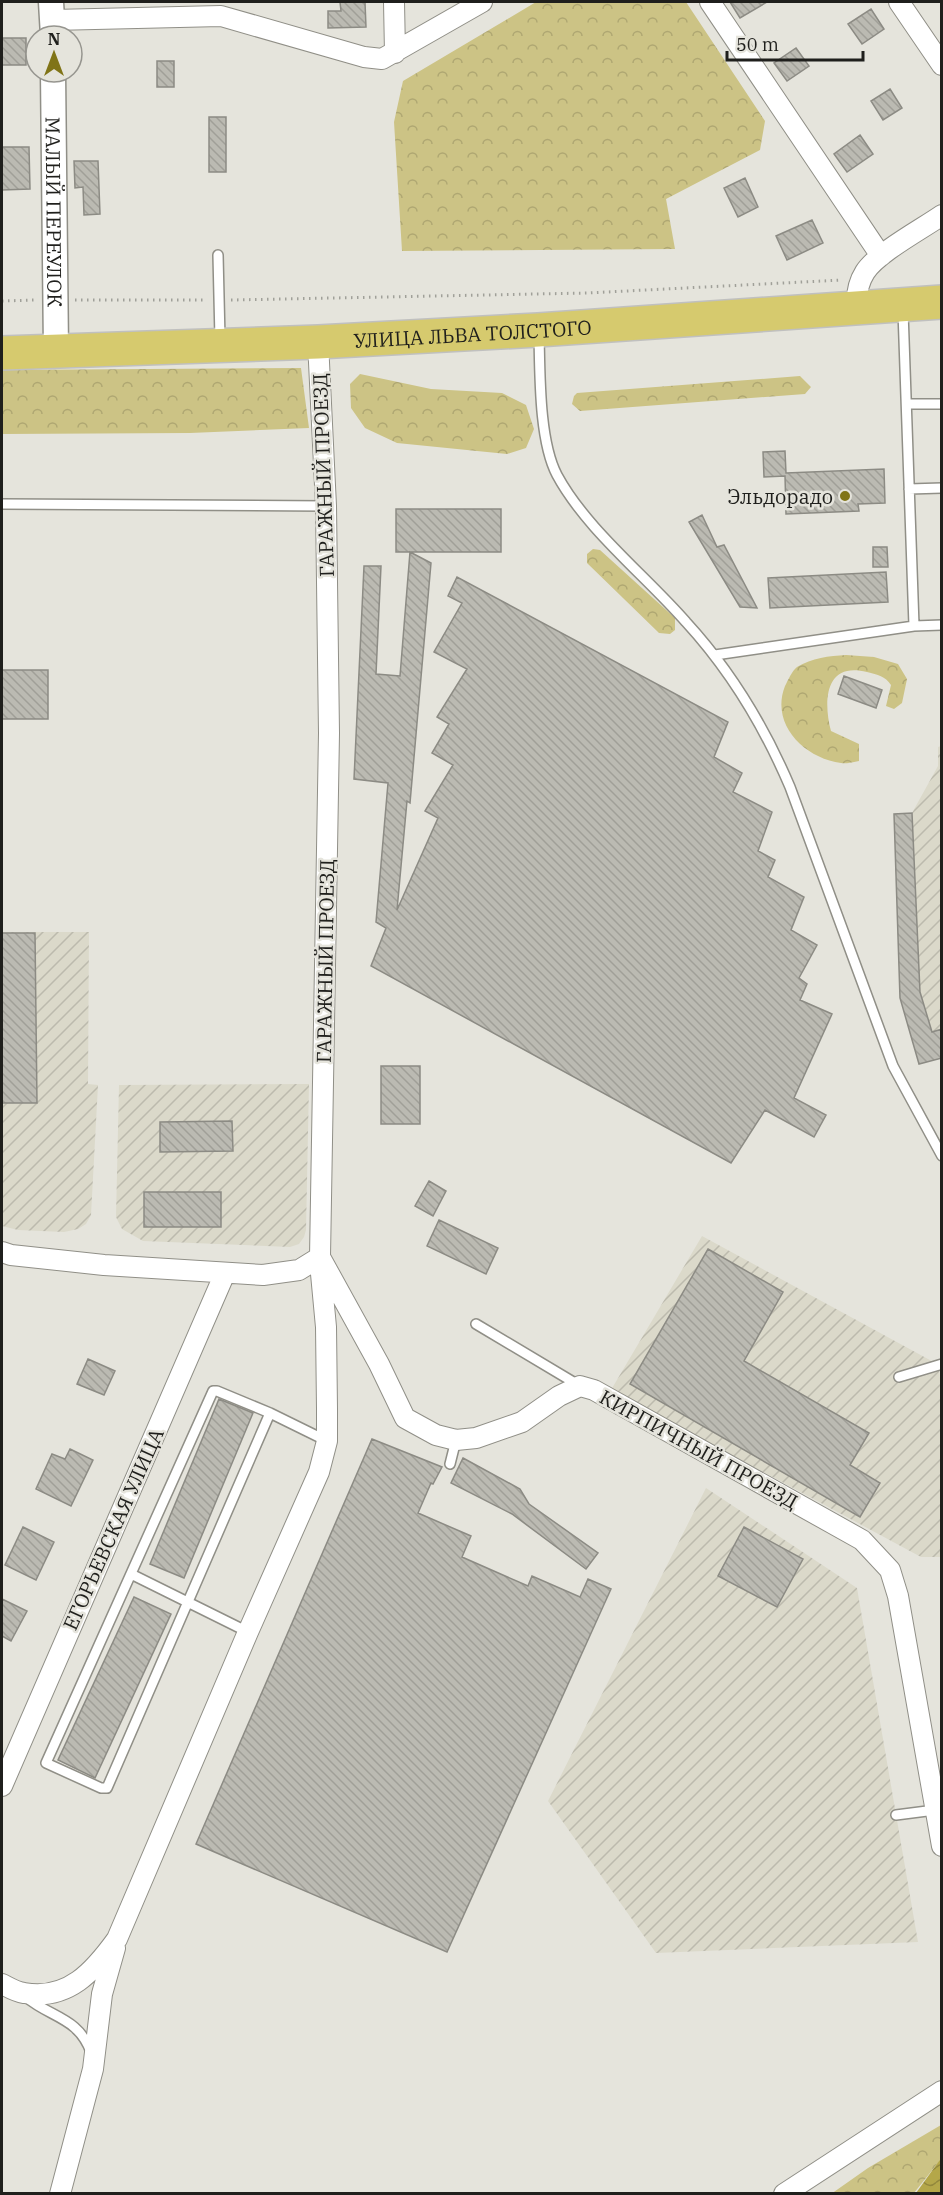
<svg xmlns="http://www.w3.org/2000/svg" width="943" height="2195" font-family="'IBM Plex Serif',serif">
<style>
.industrial{fill:url(#industrial-furrows)}
.forest{fill:url(#forest-crowns)}
.water{fill:url(#water-waves)}
.building{fill:url(#building-back-hatch);stroke:#8c8b84;stroke-width:1.5}
.lines{fill:none;stroke-linecap:round;stroke-linejoin:round}
.service-casing{stroke:#908f87;stroke-width:12}
.minor-casing{stroke:#908f87;stroke-width:22}
.tertiary-casing{stroke:#908f87;stroke-width:27}
.trunk-casing{stroke:#c0c0bf;stroke-width:36}
.path{stroke:#a0a099;stroke-width:3;stroke-dasharray:1.5 4.5;stroke-linecap:butt}
.service{stroke:#fff;stroke-width:9}
.minor{stroke:#fff;stroke-width:20}
.tertiary{stroke:#fff;stroke-width:24}
.trunk{stroke:#d6ca6e;stroke-width:33}
.poi-dot{fill:#807417;stroke:#e5e4dc;stroke-width:2}
.labels{text-anchor:middle;dominant-baseline:central;stroke-width:5;stroke-linejoin:round;paint-order:stroke}
.street-label{font-size:20px;fill:#1f1f1c;stroke:#e5e4dc}
.poi-label{font-size:20px;fill:#1f1f1c;stroke:#e5e4dc;text-anchor:end}
</style>
<defs>
<pattern id="industrial-furrows" width="10" height="10" patternUnits="userSpaceOnUse" patternTransform="scale(1.5)"><rect width="10" height="10" fill="#dbd9ca"/><path d="M-1 1l2-2M0 10L10 0M9 11l2-2" fill="none" stroke="#bcbaad"/></pattern>
<pattern id="forest-crowns" width="20" height="18" patternUnits="userSpaceOnUse" patternTransform="scale(1.5)"><rect width="20" height="18" fill="#ccc385"/><path d="M2 6a3 3 0 1 1 6 0M12 15a3 3 0 1 1 6 0" fill="none" stroke="#afa772"/></pattern>
<pattern id="water-waves" width="16" height="10" patternUnits="userSpaceOnUse" patternTransform="scale(1.5)"><rect width="16" height="10" fill="#b4a749"/><path d="M0 5q4-4 8 0t8 0" fill="none" stroke="#92873c"/></pattern>
<pattern id="building-back-hatch" width="6" height="6" patternUnits="userSpaceOnUse" patternTransform="scale(1.5)"><rect width="6" height="6" fill="#bbbab2"/><path d="M-1 5l2 2M0 0l6 6M5-1l2 2" fill="none" stroke="#a09f98"/></pattern>
</defs>
<rect width="100%" height="100%" fill="#e5e4dc"/>
<path class="industrial" d="M941 746V1058L919 1064 900 998 894 814 912 813 938 766V747Z
M2 932H89L88 1084 98 1085 91 1215 86 1224 78 1229 64 1232 18 1230 2 1226Z
M309 1084 306 1230 304 1237 299 1244 290 1247 143 1241 122 1229 116 1217 119 1085Z
M702 1236 939 1365 942 1406 941 1557H921L611 1390Z
M706 1488 857 1588 918 1942 656 1953 548 1801Z"/>
<path class="forest" d="M536 2H686L765 121 760 150 666 199 675 249 402 251 394 122 403 81Z
M301 368 309 428 190 433 2 434V370Z
M360 374 431 389 502 393 526 405 534 429 526 448 507 454 397 443 365 428 351 408 350 384Z
M800 376 811 387 805 394 580 411 572 404 574 396 577 393Z
M593 549 600 550 675 618V630L670 634 659 633 587 563V554Z
M846 655 874 657 898 664 907 679 902 703 894 709 886 706 891 685C885 676 878 675 867 672 825 661 823 701 831 731L859 744V761C853 762 847 764 841 763 804 758 770 724 785 686 788 680 792 671 797 667 812 658 829 656 846 655Z
M941 2125V2159L914 2193 831 2194 868 2168Z"/>
<path class="water" d="M941 2159V2193H916L939 2161Z"/>
<path class="building" d="M340 2H365L366 27 328 28V11H341Z
M730 2H767L740 18Z
M871 9 884 29 862 44 848 24Z
M2 38H26V65H2Z
M796 48 809 66 787 81 774 63Z
M157 61H174V87H157Z
M890 89 902 108 883 120 871 101Z
M209 117H226V172H209Z
M860 135 873 154 847 172 834 154Z
M2 147H29L30 189 2 190Z
M74 161H98L100 214 84 215 83 187 75 188Z
M745 178 758 207 738 217 724 188Z
M812 220 823 243 787 260 776 236Z
M785 451 786 473 884 469 885 503 858 504 859 511 786 514 785 476 764 477 763 452Z
M396 509H501V552H396Z
M702 515 717 547 724 545 757 608 740 607 689 522Z
M873 547H887L888 567H873Z
M410 552 431 563 410 803 407 801 397 910 438 818 425 811 453 765 432 753 449 724 437 717 467 669 434 652 462 603 448 596 457 577 728 722 714 757 742 773 733 792 772 812 758 851 775 860 768 877 804 897 791 930 817 945 799 978 807 984 800 1000 832 1014 794 1098 826 1115 814 1137 765 1110 731 1163 371 966 386 928 376 922 388 783 354 779 364 566H381L376 674 400 676Z
M886 572 888 602 770 608 768 578Z
M2 670H48V719H2Z
M844 676 882 690 876 708 838 694Z
M912 813 920 992 932 1032 942 1029V1058L919 1064 900 998 894 814Z
M2 933H35L37 1103H2Z
M381 1066H420V1124H381Z
M232 1121 233 1151 160 1152V1122Z
M429 1181 446 1191 433 1216 415 1206Z
M144 1192H221V1227H144Z
M439 1220 498 1248 486 1274 427 1246Z
M708 1249 783 1292 744 1361 869 1433 850 1465 880 1483 860 1517 630 1384Z
M88 1359 115 1371 104 1395 77 1384Z
M219 1399 253 1413 184 1578 150 1564Z
M372 1439 442 1467 433 1484 431 1483 418 1513 471 1536 462 1557 528 1586 532 1576 580 1597 588 1579 611 1589 447 1952 196 1844Z
M70 1449 93 1460 71 1506 36 1489 52 1454 65 1459Z
M463 1458 520 1489 529 1504 598 1553 586 1569 512 1514 451 1483Z
M23 1527 54 1542 36 1580 5 1565Z
M744 1527 803 1559 777 1607 718 1576Z
M134 1597 171 1614 95 1778 58 1760Z
M2 1599 27 1611 11 1641 2 1636Z"/>
<g class="lines">
<g class="service-casing">
<path id="service" d="M218 255 220 339
M903 311 914 626
M539 335C540 374 539 441 557 475 586 529 646 576 686 622 731 671 764 726 790 787L893 1066 942 1156
M907 404H942
M909 489 942 488
M2 504 326 506
M715 655 914 626 942 625
M476 1324 580 1386
M899 1377 942 1364
M270 1413 217 1391H213L46 1763 101 1788H107L270 1413 327 1441
M450 1464 456 1440
M131 1574 248 1632
M896 1815 935 1810
M26 1997C51 2018 78 2017 91 2052"/>
</g>
<g class="minor-casing">
<path id="minor" d="M394 2 395 53
M710 2 881 256
M899 2 942 65
M53 20 221 16 364 57 382 59 482 2
M857 308C856 295 858 283 865 272 877 253 922 229 942 215
M2 1252 11 1255 104 1265 263 1275 299 1270 320 1257 329 733 326 506 318 342
M320 1257 379 1364 405 1418 436 1435 456 1440 476 1438 522 1422 559 1396 580 1386 594 1390 862 1540 890 1570 898 1596 942 1846
M2 1786 225 1273
M2 1984C8 1987 16 1992 24 1993 68 2001 94 1971 117 1939L248 1632 319 1472 327 1441V1409L326 1327 320 1263
M60 2194 93 2069 102 1994 115 1948
M784 2194 942 2091"/>
</g>
<g class="tertiary-casing">
<g id="tertiary">
<path d="M51 2 53 36"/>
<path id="s1" d="M53 72 56 352"/>
</g>
</g>
<g class="trunk-casing">
<g id="trunk">
<path id="s2" d="M2 353 318 342 538 330 942 302"/>
</g>
</g>
<path class="path" d="M75 300H206
M231 300 587 293 842 280
M2 301 35 300"/>
<use href="#service" class="service"/>
<use href="#minor" class="minor"/>
<use href="#tertiary" class="tertiary"/>
<use href="#trunk" class="trunk"/>
</g>
<circle class="poi-dot" cx="845" cy="496" r="6"/>
<g class="labels">
<g class="street-label">
<text stroke="none"><textPath href="#s1" startOffset="140">МАЛЫЙ ПЕРЕУЛОК</textPath></text>
<text stroke="none"><textPath href="#s2" startOffset="471">УЛИЦА ЛЬВА ТОЛСТОГО</textPath></text>
<text transform="translate(323 475) rotate(-92)">ГАРАЖНЫЙ ПРОЕЗД</text>
<text transform="translate(325 961) rotate(-89)">ГАРАЖНЫЙ ПРОЕЗД</text>
<text transform="translate(699 1449) rotate(29)">КИРПИЧНЫЙ ПРОЕЗД</text>
<text transform="translate(113 1529) rotate(-66)">ЕГОРЬЕВСКАЯ УЛИЦА</text>
</g>
<g class="poi-label">
<text x="833" y="496">Эльдорадо</text>
</g>
</g>
<rect width="943" height="2195" fill="none" stroke="#1f1f1c" stroke-width="6"/>
<g transform="translate(54 54)"><circle r="28" fill="#e5e4dc" stroke="#96958f" stroke-width="1.5"/>
<path d="M0-4.5L10 22L0 15L-10 22Z" fill="#807417"/>
<text y="-9" font-size="16" font-weight="bold" text-anchor="middle" fill="#1f1f1c">N</text>
</g>
<path d="M727 51v9h136v-9" fill="none" stroke="#1f1f1c" stroke-width="3"/>
<text x="736" y="51" font-size="18" fill="#1f1f1c" stroke="#e5e4dc" stroke-width="4.5" paint-order="stroke">50 m</text>
</svg>
